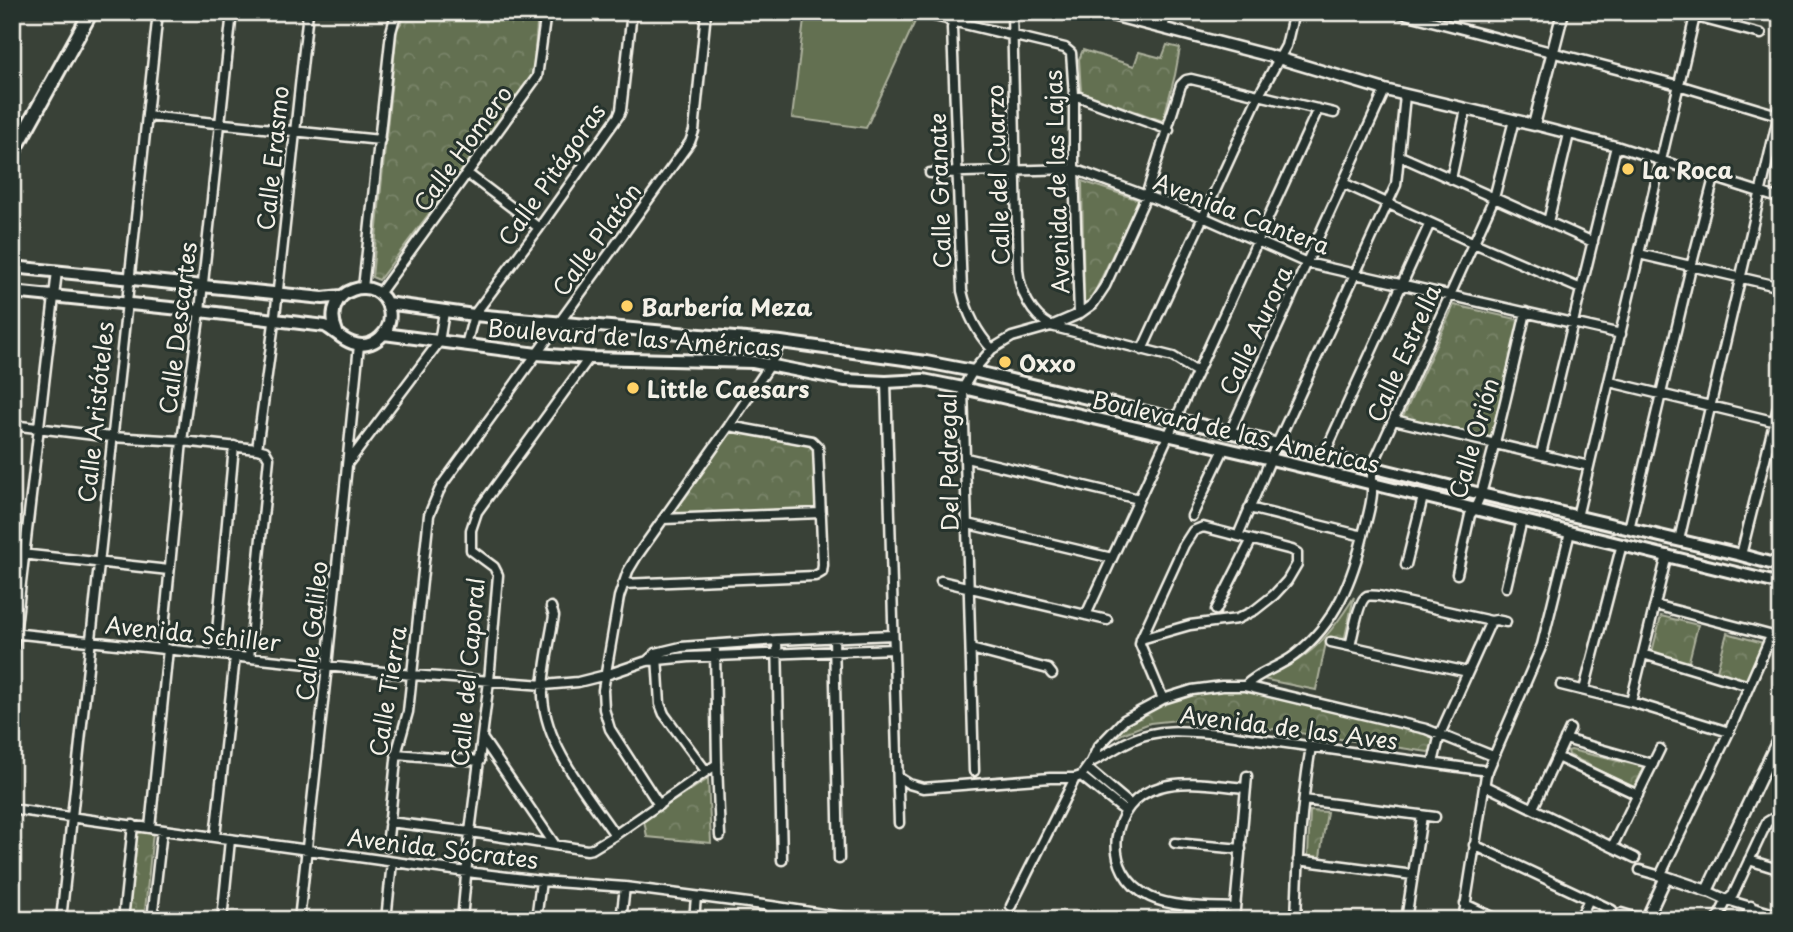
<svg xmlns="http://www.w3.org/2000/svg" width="1793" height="932" font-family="'Playpen Sans',sans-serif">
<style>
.green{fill:#637051;stroke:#acb09c;stroke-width:2}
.forest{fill:url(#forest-crowns);stroke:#acb09c;stroke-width:2}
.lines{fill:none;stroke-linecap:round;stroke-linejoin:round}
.stream{stroke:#919fa2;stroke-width:2.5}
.minor-casing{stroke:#f4f1e8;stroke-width:13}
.tertiary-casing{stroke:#f4f1e8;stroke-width:15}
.secondary-casing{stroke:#f4f1e8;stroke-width:16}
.primary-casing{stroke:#f4f1e8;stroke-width:18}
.minor{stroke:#26332d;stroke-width:8}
.tertiary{stroke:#26332d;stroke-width:10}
.secondary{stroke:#26332d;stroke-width:10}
.primary{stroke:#26332d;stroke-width:12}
.poi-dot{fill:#ffd166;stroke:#26332d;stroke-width:2.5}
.labels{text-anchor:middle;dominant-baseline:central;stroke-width:6;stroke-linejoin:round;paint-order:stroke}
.street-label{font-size:23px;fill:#f4f1e8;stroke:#26332d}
.poi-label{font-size:23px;font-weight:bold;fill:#f4f1e8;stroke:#26332d;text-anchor:start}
</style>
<defs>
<pattern id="forest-crowns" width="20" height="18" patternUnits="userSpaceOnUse" patternTransform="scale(1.75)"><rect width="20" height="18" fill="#637051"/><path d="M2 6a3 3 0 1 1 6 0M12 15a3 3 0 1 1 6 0" fill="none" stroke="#7a856a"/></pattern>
</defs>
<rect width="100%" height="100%" fill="#394137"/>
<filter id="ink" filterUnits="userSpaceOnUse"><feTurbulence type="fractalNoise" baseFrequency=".0143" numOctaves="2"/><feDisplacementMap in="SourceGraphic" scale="14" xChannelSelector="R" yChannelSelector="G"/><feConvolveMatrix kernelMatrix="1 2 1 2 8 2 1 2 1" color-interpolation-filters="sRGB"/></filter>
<g filter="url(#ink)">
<path class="green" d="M805 12H909L918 15 866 128 792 118Z"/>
<path class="forest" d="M409 12H538L533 76 379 280 372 277 397 29Z
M1167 45 1180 48 1175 75 1163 121 1081 92 1079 59 1083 50 1134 66 1139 52 1162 58Z
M1082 181 1139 200 1089 304 1084 308Z
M1454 305 1521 320 1491 441 1402 419Z
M735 427 813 446 816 508 677 514 674 511Z
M1354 597 1344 641 1327 638 1316 690 1262 679C1309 659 1328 639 1354 597Z
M1661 616 1698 625 1688 665 1651 656Z
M1727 633 1763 643 1746 682 1716 674Z
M1227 685 1434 732 1436 740 1434 748 1428 752 1231 723 1178 720 1150 723 1122 734 1109 741C1121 722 1151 704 1172 697 1189 691 1209 688 1227 685Z
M1571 750 1644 767 1635 786 1631 787 1569 755 1568 751Z
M708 779 711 843 647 837 644 820Z
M1310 811 1327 812 1320 857 1308 856Z
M135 830 153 832 144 920H125Z"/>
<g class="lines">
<path class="stream" d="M1776 12 1781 35"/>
<g class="minor-casing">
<path id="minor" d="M1012 12 1018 270C1020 292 1031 315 1051 326L1173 357 1197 372
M1397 12 1678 85 1781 116
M1677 12 1761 34
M934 16 947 19 953 23 956 22 1065 48 1071 53 1074 95V169L1079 314
M953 23 952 28 962 291C967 313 977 333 992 349
M1163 28 1167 12
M1074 95 1169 130
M147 116 380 140
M1534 125 1616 146 1781 199
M1400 156 1593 242
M930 173 1074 169 1203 217 1307 263 1621 334
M468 174 539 228
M1451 179 1466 109
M1343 183 1474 243 1581 289
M1548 222 1569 134
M1639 254 1781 287
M363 288 391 32 394 21 400 12
M379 294 537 77 546 12
M466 345 474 315 539 228 619 115 621 110 632 12
M1142 350 1259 95 1286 46 1294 12
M886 382 899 823
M1610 382 1781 423
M1394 420 1589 466
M12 425 111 437 182 441 257 449
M1230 432 1385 90
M1541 454 1616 146
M1324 455 1430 223
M966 458 1139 499
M348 463 439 342 444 312
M1249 508 1363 536
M1192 516 1224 449
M1577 517 1696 12
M663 519 821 513
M968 524 1112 558
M1629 529 1691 267 1714 178
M1240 531 1277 444 1396 185 1405 95
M1679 540 1777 122V115
M12 553 169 570
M1741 555 1781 395
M1406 565 1423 497
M1457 574 1470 515C1481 502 1484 481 1489 465 1503 414 1514 363 1526 312
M941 581 1107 620
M623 584 815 576 822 572 823 565 818 447 812 441 729 426
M1506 587 1522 520
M1655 605 1781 638
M551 607 554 616C550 641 542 673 543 697 546 747 587 794 615 835
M1216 610 1251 541
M1086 615 1318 109
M12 633 412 675 544 685 578 682 606 675 647 661 689 657 894 649
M834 638 839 859
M1141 639 1190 625 1237 619 1255 610 1274 595 1287 581 1297 564V553L1292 550 1203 527 1193 531 1184 545 1141 639 1140 644 1163 699
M777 640 782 860
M1331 642 1468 672
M1350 646C1353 636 1358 600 1367 596 1370 595 1377 596 1379 596L1491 621 1496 620 1506 622
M162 649 182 441 200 311 232 12
M971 649 1048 669 1052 674
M715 651 717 764 720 836
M215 654 234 446
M1643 654 1749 686
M657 656 660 704 664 714 706 771
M249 658 269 458 265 451 257 449 276 308 308 12
M12 661 57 271
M647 661 656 653 681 647 777 640 893 635
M1561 685 1631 702 1729 732
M1245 686C1258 672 1280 667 1295 655 1336 623 1353 579 1364 531 1367 519 1371 506 1372 494 1372 485 1372 476 1372 467L1494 198 1514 120
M1584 690 1622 544
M1631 702 1667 555
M482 738 555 845
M1565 739 1653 764
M396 754 480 761
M1557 757 1638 795
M1091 762C1106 755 1119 745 1134 739 1162 727 1192 732 1221 734L1488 771
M1433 763 1440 734 1491 621
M1087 768 1131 805
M974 771 963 388 973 371 992 349 1012 337 1051 326 1079 314 1093 304 1105 286 1146 196 1181 85 1186 80 1191 79 1334 113
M1081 776 1126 812
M898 777 909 784 923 788 1050 778H1075
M1484 785 1635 858
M1304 800 1435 817
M659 805 610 729 604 709 603 690 619 597 628 571 637 556 729 426 770 365 781 342
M1533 808 1570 729
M12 809 467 872 541 881 625 887 771 906 855 919 869 920
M389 822 470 832 587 850 592 849 615 835 717 764
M150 828 168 649
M215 837 235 657
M1175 843 1241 849
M1474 845 1612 910
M387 847 397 751 408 712 429 515 439 491 444 482 690 142 694 131 706 12
M1612 847 1660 749
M1298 860 1413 875
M1749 860 1781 870
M1640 870 1664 877
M1660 876 1729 732 1771 636
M1707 891 1727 900 1781 916
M1465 904 1499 920
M1011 906 1075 778 1081 776 1091 762 1098 747 1124 720 1163 699 1192 690 1222 686H1245L1426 729 1493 756
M1235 908C1210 907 1173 908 1150 897 1100 873 1108 801 1160 787 1187 779 1219 786 1246 788
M1621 913 1644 920
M61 920 158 12
M123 920 133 825
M152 920 162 830
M222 920 230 840
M299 920 327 666 359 345
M386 920 392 862
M462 920 470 832 489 681 498 575 494 567 471 550V530L477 512 589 358
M536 920 541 881
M621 920 625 887
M694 920 696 897
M769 920 771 906
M1234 920 1247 776
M1296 920C1298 862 1301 804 1311 747
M1406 920 1422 816
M1463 920 1486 775 1542 645 1570 532
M1579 920 1589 899
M1717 920 1727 900 1733 895 1767 822 1772 819 1781 821
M1745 920 1751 906"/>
</g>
<g class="tertiary-casing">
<path id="tertiary" d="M1100 12 1278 58 1385 90 1534 125 1563 12
M1646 920 1666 877 1707 891 1781 734"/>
</g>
<g class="secondary-casing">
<path id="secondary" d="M12 267 323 298 341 296
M12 292 200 311 325 326C335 331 342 340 352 343 373 351 394 331 389 310 381 271 318 288 337 332
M387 303 474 315 781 342 926 362 973 371 1176 419 1481 494 1741 555 1781 566
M384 334 537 354 589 358 753 362 845 380 886 382 923 380 963 388 1271 459 1781 584"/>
</g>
<g class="primary-casing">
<path id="primary" d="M12 155 91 12"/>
</g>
<use href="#minor" class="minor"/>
<use href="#tertiary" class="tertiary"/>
<use href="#secondary" class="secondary"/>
<use href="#primary" class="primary"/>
</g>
</g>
<g class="poi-dot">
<circle cx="1628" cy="169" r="7"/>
<circle cx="627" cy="306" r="7"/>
<circle cx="1005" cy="362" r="7"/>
<circle cx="633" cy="388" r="7"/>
</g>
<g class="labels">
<g class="street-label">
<text transform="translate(462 148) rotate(-54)">Calle Homero</text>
<text transform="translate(272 158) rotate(-84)">Calle Erasmo</text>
<text transform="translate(551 174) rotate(-55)">Calle Pitágoras</text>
<text transform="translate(997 175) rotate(-92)">Calle del Cuarzo</text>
<text transform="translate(1056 182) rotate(-92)">Avenida de las Lajas</text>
<text transform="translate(939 191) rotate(-92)">Calle Granate</text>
<text transform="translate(1242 213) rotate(21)">Avenida Cantera</text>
<text transform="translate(596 239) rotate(-54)">Calle Platón</text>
<text transform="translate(177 328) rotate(-83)">Calle Descartes</text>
<text transform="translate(1255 330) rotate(-65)">Calle Aurora</text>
<text transform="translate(634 337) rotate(4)">Boulevard de las Américas</text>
<text transform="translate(1403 353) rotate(-66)">Calle Estrella</text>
<text transform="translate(95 412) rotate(-84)">Calle Aristóteles</text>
<text transform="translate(1236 431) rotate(13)">Boulevard de las Américas</text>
<text transform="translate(1473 438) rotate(-74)">Calle Orión</text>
<text transform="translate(948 462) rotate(-91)">Del Pedregal</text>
<text transform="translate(311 631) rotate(-84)">Calle Galileo</text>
<text transform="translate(193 633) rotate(6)">Avenida Schiller</text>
<text transform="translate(467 672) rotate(-85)">Calle del Caporal</text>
<text transform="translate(387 691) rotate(-81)">Calle Tierra</text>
<text transform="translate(1289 727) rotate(7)">Avenida de las Aves</text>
<text transform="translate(443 848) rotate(7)">Avenida Sócrates</text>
</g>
<g class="poi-label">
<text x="1642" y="169">La Roca</text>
<text x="641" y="306">Barbería Meza</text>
<text x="1019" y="362">Oxxo</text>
<text x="647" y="388">Little Caesars</text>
</g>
</g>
<rect width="1793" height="932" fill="none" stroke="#26332d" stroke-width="42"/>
<rect x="21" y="21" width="1751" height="890" fill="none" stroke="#f4f1e8" stroke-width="2.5" filter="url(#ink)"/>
</svg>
